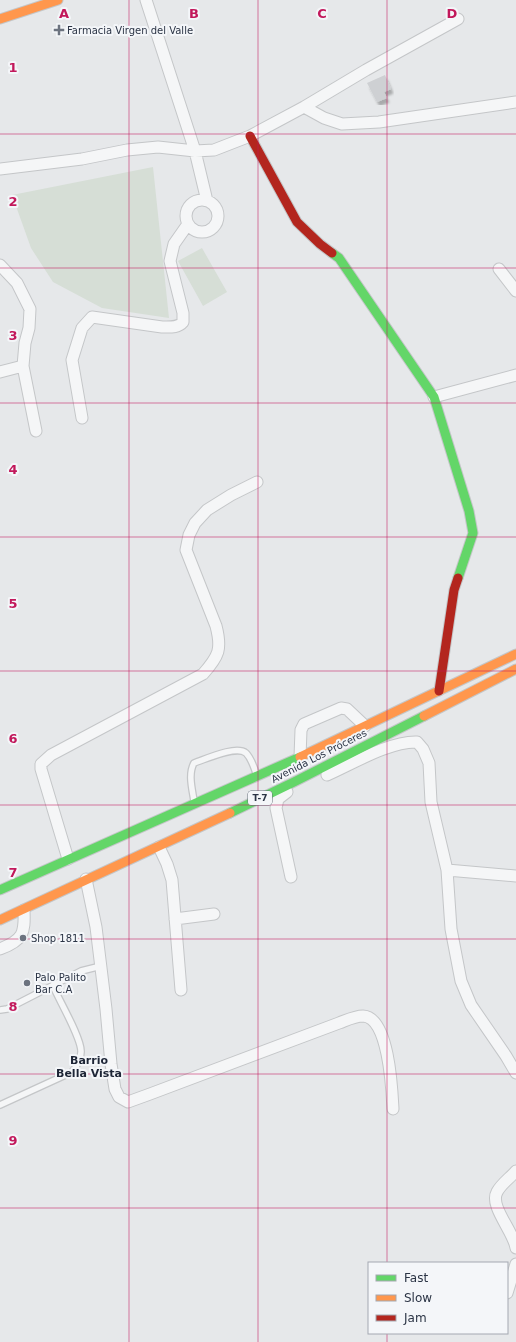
<svg xmlns="http://www.w3.org/2000/svg" width="516" height="1342" font-family="'DejaVu Sans',sans-serif">
<style>
.green{fill:#d6ded6}
.building{fill:#ced0d3;filter:url(#shadow)}
.lines{fill:none;stroke-linecap:round;stroke-linejoin:round}
.lane-casing{stroke:#c4c6c8;stroke-width:8}
.street-casing{stroke:#c4c6c8;stroke-width:13}
.fast-casing{stroke:#c4c6c8;stroke-width:11}
.slow-casing{stroke:#c4c6c8;stroke-width:11}
.jam-casing{stroke:#c4c6c8;stroke-width:11}
.lane{stroke:#f5f6f7;stroke-width:5.5}
.street{stroke:#f5f6f7;stroke-width:11}
.fast{stroke:#63d668;stroke-width:9}
.slow{stroke:#ff974d;stroke-width:9}
.jam{stroke:#b3261e;stroke-width:9}
.grid{fill:none;stroke:#c2185b;stroke-width:1;stroke-opacity:0.55}
.poi-dot{fill:#6c737f;stroke:#f4f6f9;stroke-width:1.5}
.labels{text-anchor:middle;dominant-baseline:central;stroke-width:4;stroke-linejoin:round;paint-order:stroke}
.shield{fill:#f4f6f9;stroke:#676e7b;stroke-width:1}
.shield-label{font-size:9px;font-weight:bold;fill:#2b3445}
.poi-label{font-size:10px;fill:#2b3445;stroke:#f4f6f9;text-anchor:start}
.street-label{font-size:10px;fill:#2b3445;stroke:#f4f6f9}
.neighbourhood-label{font-size:11px;font-weight:bold;fill:#1d2536;stroke:#f4f6f9}
.grid-label{font-size:13px;text-anchor:middle;font-weight:bold;fill:#c2185b;stroke:#f4f6f9;stroke-width:4;stroke-linejoin:round;paint-order:stroke}
</style>
<defs>
<filter id="shadow"><feDropShadow dx="2.5" dy="4.5" stdDeviation="1" flood-color="#0004"/></filter>
</defs>
<rect width="100%" height="100%" fill="#e6e8ea"/>
<path class="green" d="M153 167 169 318 102 308 53 282 31 248 12 195Z
M202 248 227 292 203 306 178 261Z"/>
<path class="building" d="M385 75 391 89 384 92 387 98 377 102 367 83Z"/>
<g class="lines">
<g class="lane-casing">
<path id="lane" d="M194 801C192 788 188 774 194 763 206 759 236 745 246 753 251 758 254 767 256 773
M0 1010 7 1009 81 971 101 966
M0 1105 72 1072C77 1066 81 1060 81 1052 82 1039 59 1000 53 986"/>
</g>
<g class="street-casing">
<path id="street" d="M146 0 195 151 207 201
M304 107 324 118 342 124 379 122 516 102
M0 169 82 159 127 150 158 147 195 151 214 150 250 136 304 107 366 70 458 19
M186 216a16 16 0 1 1 32 0a16 16 0 1 1-32 0Z
M0 265 17 283 30 309 29 328 25 343 23 366 36 431
M499 269 516 291
M0 372 23 366
M434 397 516 375
M82 418 72 360 82 328 92 317 162 327C170 327 178 328 183 322V313L170 261 174 244 188 224
M300 757 301 730 304 724 341 708 347 709 365 726
M327 775C352 764 390 741 417 742L423 749 429 763 431 802 447 870 451 929 461 981 471 1005 506 1056 516 1073
M287 792 278 799 276 808 291 877
M159 847 167 864 172 880 181 990
M68 859 41 769V764L51 755 203 674C219 656 222 649 216 626L186 550 189 535 195 523 207 510 231 495 257 482
M447 870 516 876
M86 879 96 927 106 1009 111 1064 115 1089 119 1097 128 1102 150 1094 339 1023C347 1020 355 1016 363 1016 389 1017 392 1090 393 1109
M175 919 214 914
M0 949C23 940 25 934 24 910
M516 1171C510 1178 501 1184 497 1192 489 1206 514 1232 516 1248
M507 1293 516 1264"/>
</g>
<g class="fast-casing">
<path id="fast" d="M332 253 339 258 434 397 469 511 473 533 458 578
M230 813 294 782 424 716
M0 890 300 757"/>
</g>
<g class="slow-casing">
<path id="slow" d="M0 19 58 0
M424 716 516 669
M300 757 516 654
M0 920 230 813"/>
</g>
<g class="jam-casing">
<path id="jam" d="M250 136 297 222 320 244 332 253
M439 691 454 590 458 578"/>
</g>
<use href="#lane" class="lane"/>
<use href="#street" class="street"/>
<use href="#fast" class="fast"/>
<use href="#slow" class="slow"/>
<use href="#jam" class="jam"/>
</g>
<path class="grid" d="M129 0V1342M258 0V1342M387 0V1263M0 134H516M0 268H516M0 403H516M0 537H516M0 671H516M0 805H516M0 939H516M0 1074H516M0 1208H516M387 1333V1342"/>
<g class="poi-dot">
<path d="M57 24h4v4h4v4h-4v4h-4v-4h-4v-4h4z"/>
<circle cx="23" cy="938" r="4"/>
<circle cx="27" cy="983" r="4"/>
</g>
<g class="labels">
<rect class="shield" x="248" y="791" width="24" height="14" rx="3"/>
<g class="shield-label">
<text x="260" y="798">T-7</text>
</g>
<g class="poi-label">
<text x="67" y="30">Farmacia Virgen del Valle</text>
<text x="31" y="938">Shop 1811</text>
<text x="35" y="977">Palo Palito<tspan x="35" dy="12">Bar C.A</tspan></text>
</g>
<g class="street-label">
<text transform="translate(319 756) rotate(-27)">Avenida Los Próceres</text>
</g>
<g class="neighbourhood-label">
<text x="89" y="1060">Barrio<tspan x="89" dy="13">Bella Vista</tspan></text>
</g>
</g>
<g class="grid-label">
<text x="64" y="18">A</text>
<text x="194" y="18">B</text>
<text x="322" y="18">C</text>
<text x="452" y="18">D</text>
<text x="13" y="72">1</text>
<text x="13" y="206">2</text>
<text x="13" y="340">3</text>
<text x="13" y="474">4</text>
<text x="13" y="608">5</text>
<text x="13" y="743">6</text>
<text x="13" y="877">7</text>
<text x="13" y="1011">8</text>
<text x="13" y="1145">9</text>
</g>
<rect x="368" y="1262" width="140" height="72" fill="#f4f6f9" stroke="#a4a8b1"/>
<rect x="376" y="1275" width="20" height="6" fill="#63d668" stroke="#a4a8b1"/>
<text x="404" y="1282" font-size="12" fill="#2b3445">Fast</text>
<rect x="376" y="1295" width="20" height="6" fill="#ff974d" stroke="#a4a8b1"/>
<text x="404" y="1302" font-size="12" fill="#2b3445">Slow</text>
<rect x="376" y="1315" width="20" height="6" fill="#b3261e" stroke="#a4a8b1"/>
<text x="404" y="1322" font-size="12" fill="#2b3445">Jam</text>
</svg>
